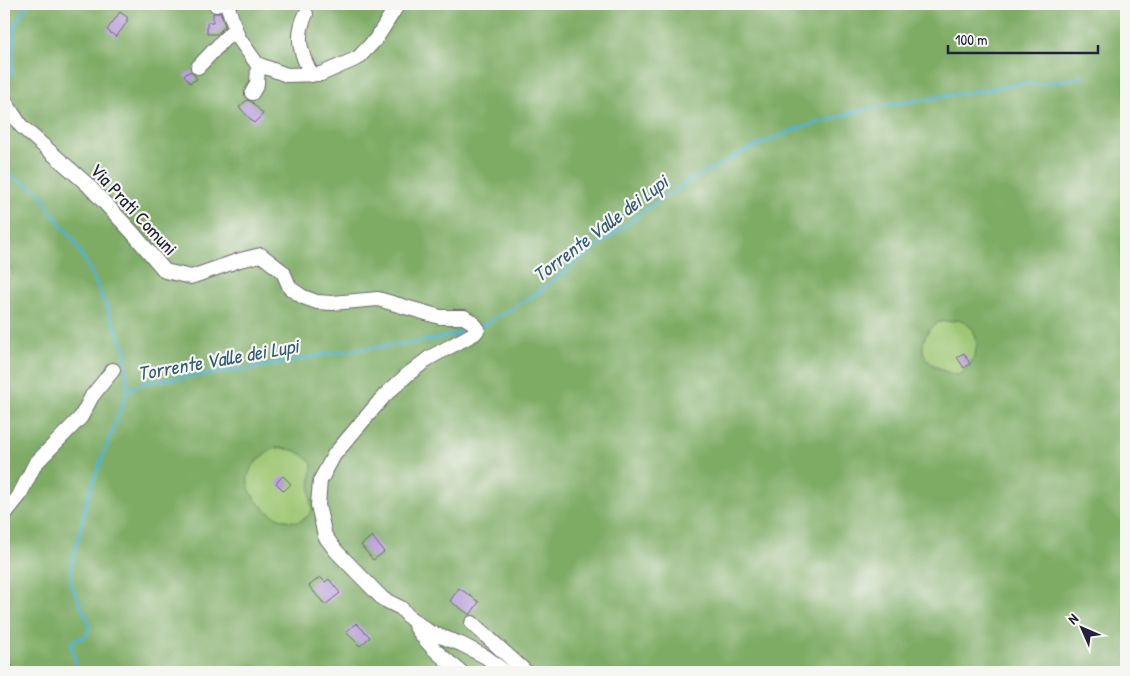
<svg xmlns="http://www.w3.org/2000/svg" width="1130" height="676" font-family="'Patrick Hand',sans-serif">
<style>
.green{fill:#9ec773;stroke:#607457}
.forest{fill:#7eac65;stroke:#506750;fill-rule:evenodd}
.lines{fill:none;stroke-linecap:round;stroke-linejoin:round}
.stream{stroke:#4fb3ce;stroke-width:3}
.building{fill:#b495d8}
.minor-casing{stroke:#6b6871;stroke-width:16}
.minor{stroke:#fff;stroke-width:14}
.labels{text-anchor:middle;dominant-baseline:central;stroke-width:4.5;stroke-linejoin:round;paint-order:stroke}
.street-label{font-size:19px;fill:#22223b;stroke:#f6f6f2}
.water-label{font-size:20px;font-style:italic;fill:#345c76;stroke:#f6f6f2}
</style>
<rect width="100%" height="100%" fill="#f6f6f2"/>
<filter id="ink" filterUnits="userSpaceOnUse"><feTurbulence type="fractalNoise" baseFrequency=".02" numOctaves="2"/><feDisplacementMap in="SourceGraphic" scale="10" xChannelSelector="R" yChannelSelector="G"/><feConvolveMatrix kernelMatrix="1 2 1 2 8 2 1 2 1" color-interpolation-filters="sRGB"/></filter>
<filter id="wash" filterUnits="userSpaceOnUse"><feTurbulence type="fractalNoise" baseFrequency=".0096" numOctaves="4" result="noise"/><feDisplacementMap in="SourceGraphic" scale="20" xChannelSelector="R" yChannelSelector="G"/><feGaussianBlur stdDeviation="1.12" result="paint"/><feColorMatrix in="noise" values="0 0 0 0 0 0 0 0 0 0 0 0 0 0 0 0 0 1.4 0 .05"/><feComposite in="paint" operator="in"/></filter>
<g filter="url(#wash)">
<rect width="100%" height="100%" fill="#f2e9d6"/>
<path class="green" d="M4 251 10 260 12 275 4 287Z
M961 320C964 322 971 326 973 330 982 347 973 365 959 375 941 372 915 360 925 337 927 331 934 326 938 322Z
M275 448C293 449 299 449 312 464L310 491 313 509 307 517 298 522C291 521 284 520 279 518 264 512 245 493 248 476 251 463 265 454 275 448Z"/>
<path class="forest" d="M4 4H1126V672H4V287L12 275 10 260 4 251ZM961 320C964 323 971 326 973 330 982 347 973 366 959 375 941 372 915 360 925 337 927 331 934 326 938 322ZM275 448C293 449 299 449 312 464L310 491 312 510 307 517 298 522C292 521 284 520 279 518 264 512 245 493 248 476 251 463 265 454 275 448Z"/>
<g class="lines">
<path class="stream" d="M4 90 11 76 15 25 28 4
M4 169 17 180 39 191 51 212 74 241 91 272 125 349 128 391 89 493 72 563 70 583 89 623V631L85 637 73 641 71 644 78 672
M481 327 532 297 648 208 693 179 743 152 796 129 872 108 1023 84H1045L1086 77
M128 391 143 383 257 368 328 354 433 340 463 332"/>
</g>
<g id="blocks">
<path class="building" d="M120 12 128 18 126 20 128 21 116 37 107 30Z
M213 13H221L225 26 217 34H207V22H213Z
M191 71 197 79 190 83 184 75Z
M247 100 252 102 263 114 254 123 239 107Z
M964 353 970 364 964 368 957 357Z
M283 476 291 484 284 491 276 483Z
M372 536 384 552 373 560 361 545Z
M320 577 325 582 329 579 340 593 325 605 309 586Z
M459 588 479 602 470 615 450 601Z
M356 623 370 637 360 646 346 632Z"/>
</g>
</g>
<g filter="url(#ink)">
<use href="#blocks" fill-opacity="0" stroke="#6b6871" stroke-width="1"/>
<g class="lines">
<g class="minor-casing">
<path id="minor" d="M227 4 238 37 257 64 287 75 321 74 358 58 376 39 398 4
M216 5V4
M306 14C295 36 300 54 312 75
M198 67 235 28
M252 93 257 84 258 64
M4 100 21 126 87 184 132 232 165 271 191 277 240 260 261 255 283 272 290 288 303 297 317 302 332 303 378 299 440 317H464L472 322 478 329 475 333 429 358 407 375 384 396 334 455 320 481 318 505 325 536 336 551 383 599 401 608 410 618 429 632 461 644 486 657 505 672
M4 515 19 496 35 464 81 417 92 396 113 370
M472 623 526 672
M415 625C426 645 444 658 461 672"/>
</g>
<use href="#minor" class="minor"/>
</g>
</g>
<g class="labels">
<g class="street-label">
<text transform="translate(134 209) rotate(47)">Via Prati Comuni</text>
</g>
<g class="water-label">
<text transform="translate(600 228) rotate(-37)">Torrente Valle dei Lupi</text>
<text transform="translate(218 359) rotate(-10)">Torrente Valle dei Lupi</text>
</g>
</g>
<rect width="1130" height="676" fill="none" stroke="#f6f6f2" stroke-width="20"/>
<g transform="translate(1082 628) rotate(315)" stroke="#f6f6f2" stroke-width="4" paint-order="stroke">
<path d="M0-4L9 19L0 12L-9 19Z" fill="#22223b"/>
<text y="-8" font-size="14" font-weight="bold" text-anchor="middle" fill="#22223b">N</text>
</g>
<path d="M948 45v8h150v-8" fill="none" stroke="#22223b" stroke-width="2.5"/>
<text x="955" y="45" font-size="15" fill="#22223b" stroke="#f6f6f2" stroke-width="4" paint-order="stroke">100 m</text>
</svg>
